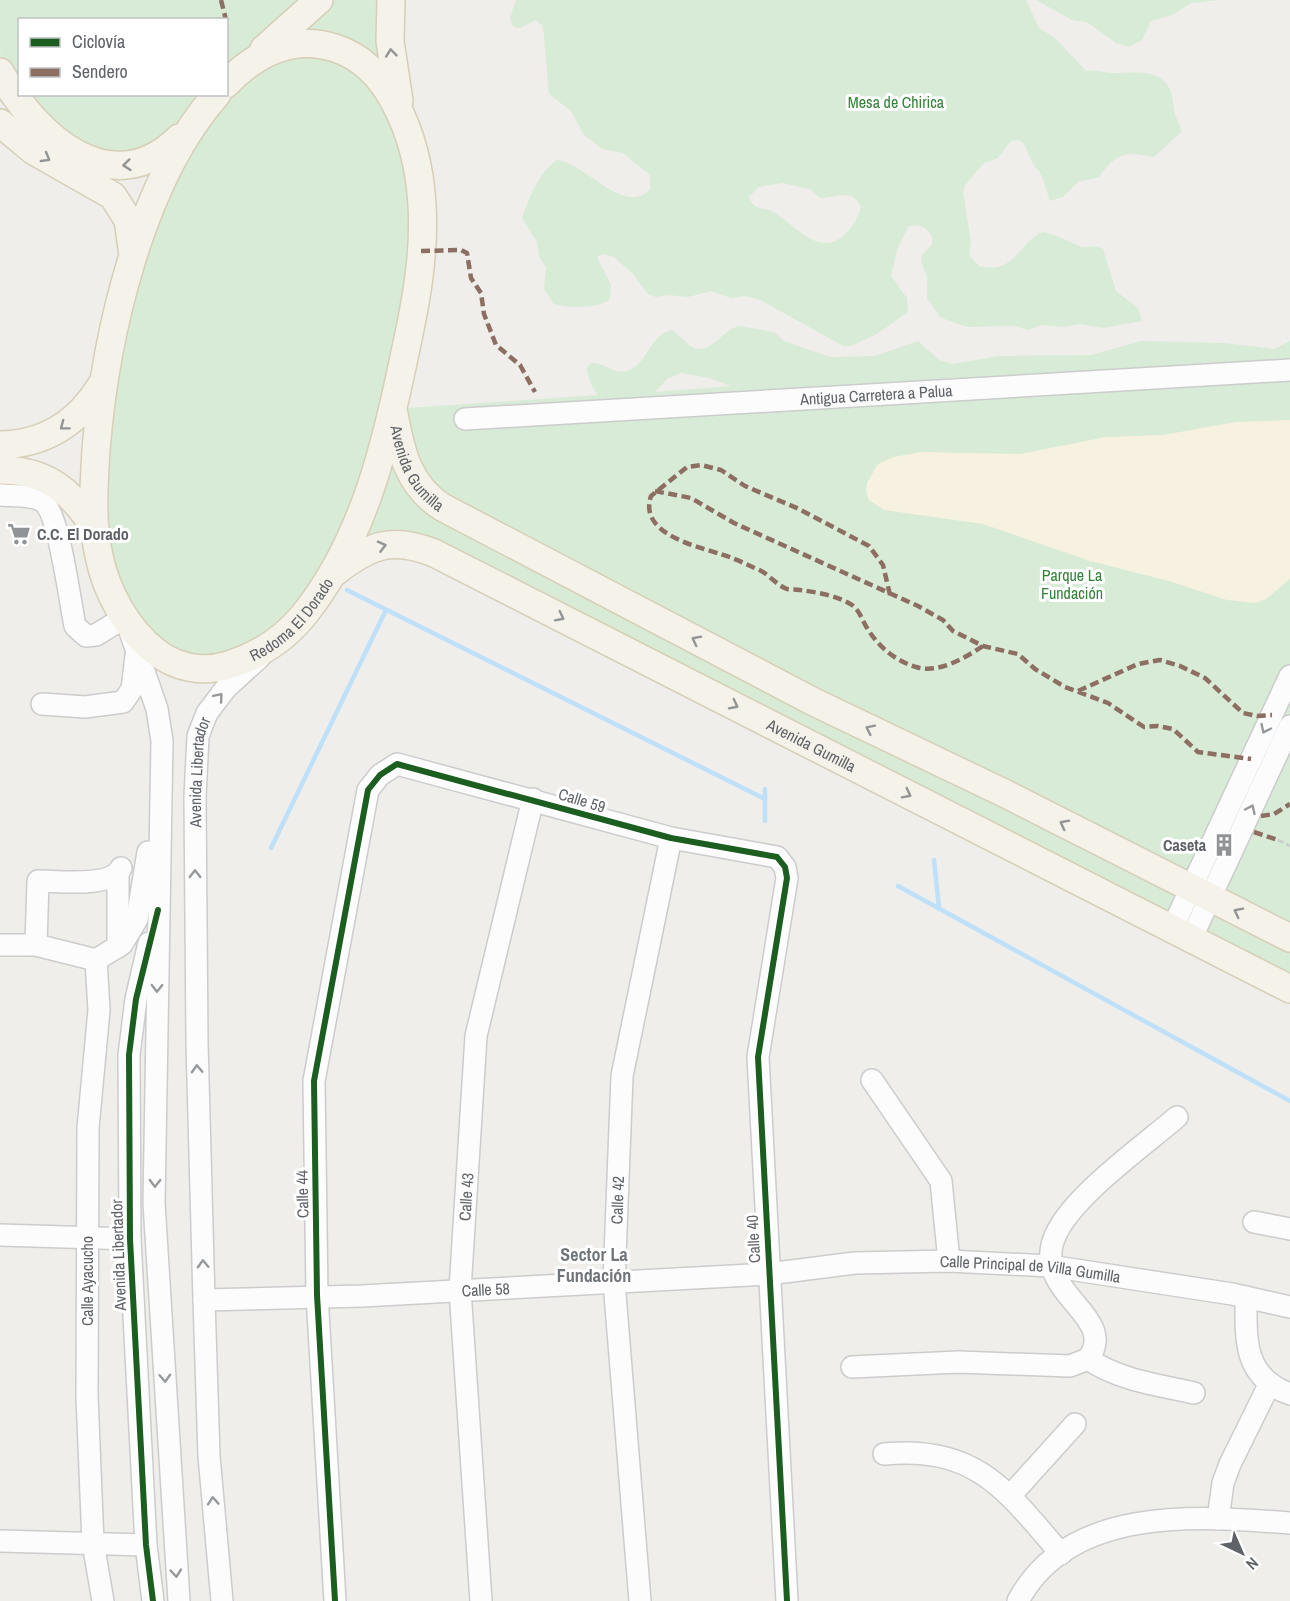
<svg xmlns="http://www.w3.org/2000/svg" width="1290" height="1601" font-family="'Archivo Narrow',sans-serif">
<style>
.green{fill:#d8ebd6;fill-rule:evenodd}
.sand{fill:#f6f1e1}
.lines{fill:none;stroke-linecap:round;stroke-linejoin:round}
.stream{stroke:#bfe0f9;stroke-width:4.5}
.minor-casing{stroke:#cbcccc;stroke-width:24}
.major-casing{stroke:#d7ceb8;stroke-width:30}
.path{stroke:#cacfcc;stroke-width:3;stroke-dasharray:6 3;stroke-linecap:butt}
.minor{stroke:#fdfcfc;stroke-width:21}
.major{stroke:#f4f2e9;stroke-width:27}
.quiet{stroke:#8d6e63;stroke-width:4.5;stroke-dasharray:9 4.5;stroke-linecap:butt}
.cycleway-casing{stroke:#fff;stroke-width:10}
.cycleway{stroke:#1b5e20;stroke-width:6}
.oneway{stroke:#939595}
.oneway2{stroke:#96999c}
.labels{text-anchor:middle;dominant-baseline:central;stroke-width:6;stroke-linejoin:round;paint-order:stroke}
.park-label{font-size:16px;fill:#348238;stroke:#fff}
.street-label{font-size:16px;fill:#5f6368;stroke:#fff}
.poi-label{font-size:16px;font-weight:bold;fill:#5f6368;stroke:#fff;text-anchor:start}
.neighbourhood-label{font-size:18px;font-weight:bold;fill:#70757a;stroke:#fff}
</style>
<rect width="100%" height="100%" fill="#efeeea"/>
<path class="green" d="M0 0H319L269 46 321 0H390L391 63 403 119C395 102 388 85 375 71 347 41 292 32 257 56 246 64 236 74 227 84L226 20H20V94L217 95C198 116 182 143 157 156 141 165 122 169 104 165 68 157 12 108 1 73 0 59 0 17 0 0Z
M516 0H1026L1039 28 1056 39 1086 71C1096 69 1104 73 1114 73 1147 72 1172 68 1174 110 1175 118 1181 123 1181 132L1154 157C1147 157 1141 154 1134 154 1117 153 1108 165 1099 177L1078 182 1063 197 1050 201 1041 174 1033 164 1024 144 1019 140 1011 141 998 158 984 163 965 185 963 192 971 241 969 255 979 266C1017 275 1019 240 1043 232 1057 234 1076 246 1084 247 1092 247 1096 245 1103 249L1116 291 1138 308 1142 321 1103 328 1079 324 1065 327 1042 325 1028 330 1014 326 967 327 947 320 940 317 927 298V276L921 262 922 255 932 244V237C927 227 920 224 909 226L898 247 891 276 907 298 908 312 877 334 851 346H843L760 300 746 296 731 298 711 291 688 297 669 295 655 297 648 294 633 274 614 257 603 254 597 257 611 285 610 299C599 309 568 308 554 304L544 289 546 268 539 256 537 242 522 218C529 198 539 172 557 160 586 163 624 217 650 189V175L623 153 602 149 584 135 571 111 549 94 543 26 536 20 520 28 513 27 510 18ZM782 183 810 189 820 198C838 198 852 188 861 207 858 218 853 227 844 235 819 258 795 225 775 213 765 206 753 212 749 197L759 187Z
M1036 0H1220L1191 3 1172 15 1151 21 1142 40 1129 47 1116 43 1087 22 1072 20Z
M339 54 393 109 418 237 356 514 279 634 195 664 129 614 99 516 130 286 208 111 266 57Z
M739 326 774 332 784 341 830 357 875 356 918 341 939 360 953 364 998 356 1091 355 1141 341 1224 343 1274 349 1290 341V938L442 507 393 409 598 395C592 388 588 379 587 368L591 363C605 362 614 375 627 371 649 364 648 335 672 330 679 335 684 341 690 346 710 358 721 330 739 326ZM681 373 709 378 731 386 655 392 667 379Z
M389 435 407 474 1189 889 1171 927 468 568 350 547Z
M1211 900 1290 941V987L1193 938Z"/>
<path class="sand" d="M1290 420V579L1265 600 1255 603 1227 600 1169 581 1090 561 983 524 884 510 869 500 866 492 867 483 878 464 893 457 922 452 1020 454 1106 437 1163 435 1236 422Z"/>
<g class="lines">
<path class="stream" d="M347 590 765 799
M765 821V789
M271 848 386 610
M934 860 939 908
M898 886 1290 1101"/>
<g class="minor-casing">
<g id="minor">
<path id="s1" d="M465 419 1290 370"/>
<path d="M0 495C12 496 31 494 42 501 59 511 70 603 75 626L86 636 96 635 125 617 157 709 162 741 154 1203 179 1601"/>
<path d="M42 704 85 707 123 702 132 689 136 656"/>
<path d="M1172 929 1290 676"/>
<path d="M1191 939 1290 726"/>
<path d="M149 943 136 999 129 1055 130 1239 146 1545 153 1601"/>
<path d="M0 945H36L96 960"/>
<path d="M36 945 38 881C59 881 111 888 121 868"/>
<path d="M118 947V873"/>
<path d="M96 960 99 1010 88 1128 87 1396 93 1543 103 1601"/>
<path d="M96 960 122 944 137 919 148 852"/>
<path d="M872 1080 941 1181 949 1261"/>
<path d="M1254 1222 1290 1229"/>
<path d="M0 1235 130 1239"/>
<path d="M1246 1297C1246 1340 1243 1377 1290 1394"/>
<path id="s2" d="M204 1300 362 1296 768 1274 855 1263 949 1261 1050 1266 1232 1294 1290 1307"/>
<path d="M1088 1359C1119 1380 1158 1385 1194 1393"/>
<path d="M852 1367 958 1362 1070 1366 1088 1359C1121 1315 1028 1293 1056 1234 1074 1195 1142 1147 1177 1117"/>
<path d="M884 1454C976 1445 1007 1491 1061 1554"/>
<path d="M1010 1496 1075 1424"/>
<path d="M1218 1519 1223 1483 1230 1464 1269 1385"/>
<path d="M0 1541 146 1545"/>
<path id="s3" d="M222 1601 209 1456 204 1300 197 1043 195 797 198 736 207 713 226 688 260 657"/>
<path d="M335 1601 317 1295 314 1081 368 790 380 775 397 764 671 838 777 857 785 867 787 878 758 1057 787 1601"/>
<path id="s4" d="M481 1601 460 1290 476 1036 533 799"/>
<path id="s5" d="M640 1601 614 1282 622 1076 671 838"/>
<path d="M1018 1601C1069 1505 1198 1516 1290 1523"/>
</g>
</g>
<g class="major-casing">
<g id="major">
<path d="M391 0 390 41 399 101"/>
<path d="M264 49 319 0"/>
<path d="M0 72C36 136 111 205 179 138"/>
<path id="s6" d="M217 94C140 181 105 337 96 450 94 485 91 521 99 556 106 591 127 630 156 652 177 668 203 673 228 665 258 656 283 640 303 616 364 541 387 441 406 348 416 302 425 253 422 205 420 169 412 135 395 103 382 78 363 57 335 48 293 34 255 54 226 84"/>
<path d="M0 123 34 151 113 196 128 220 133 255"/>
<path id="s7" d="M394 414C401 452 408 485 442 507L814 702 1006 794 1290 938"/>
<path d="M0 445C46 444 78 423 102 384"/>
<path d="M0 470C46 470 72 491 95 529"/>
<path id="s8" d="M335 572C370 545 392 536 434 553L1290 989"/>
</g>
</g>
<path class="path" d="M1278 840 1290 846"/>
<use href="#minor" class="minor"/>
<use href="#major" class="major"/>
<path class="quiet" d="M221 0 226 20
M421 251 461 250 467 253 471 278 481 293 484 314 496 345 520 365 535 392
M655 491 691 498 734 523 918 606 943 620 953 631 983 646 1018 654 1035 669 1065 687 1108 703 1144 727 1158 726 1173 729 1198 752 1251 759
M890 595 883 565 869 546 799 509 745 486 721 470 701 465 687 467 651 496C637 538 708 548 732 558 740 561 748 565 757 569 768 573 776 585 787 589 791 590 796 589 800 590 816 592 839 596 852 605 860 611 862 620 867 628 878 646 895 661 916 667 938 674 965 658 983 646
M1078 691 1138 664 1160 660 1180 666 1205 678 1243 713 1257 716 1272 715
M1261 816 1274 814 1290 804
M1254 832 1278 840"/>
<g class="cycleway-casing">
<path id="cycleway" d="M153 1601 146 1545 130 1239 129 1055 136 999 158 910
M335 1601 317 1295 314 1081 368 790 380 775 397 764 671 838 777 857 785 867 787 878 758 1057 787 1601"/>
</g>
<use href="#cycleway" class="cycleway"/>
</g>
<defs><path id="oneway-chevron" d="M-2-3.5L2.5 0L-2 3.5" fill="none" stroke-width="1.6" stroke-linecap="round" stroke-linejoin="round" transform="scale(1.5)"/></defs>
<g class="oneway">
<use href="#oneway-chevron" transform="translate(391 53) rotate(-96)"/>
<use href="#oneway-chevron" transform="translate(46 158) rotate(30)"/>
<use href="#oneway-chevron" transform="translate(127 165) rotate(174)"/>
<use href="#oneway-chevron" transform="translate(64 426) rotate(143)"/>
<use href="#oneway-chevron" transform="translate(382 546) rotate(-14)"/>
<use href="#oneway-chevron" transform="translate(560 617) rotate(27)"/>
<use href="#oneway-chevron" transform="translate(696 640) rotate(-153)"/>
<use href="#oneway-chevron" transform="translate(734 705) rotate(27)"/>
<use href="#oneway-chevron" transform="translate(870 729) rotate(-154)"/>
<use href="#oneway-chevron" transform="translate(907 794) rotate(27)"/>
<use href="#oneway-chevron" transform="translate(1064 824) rotate(-153)"/>
<use href="#oneway-chevron" transform="translate(1238 912) rotate(-153)"/>
</g>
<g class="oneway2">
<use href="#oneway-chevron" transform="translate(219 697) rotate(-50)"/>
<use href="#oneway-chevron" transform="translate(1265 729) rotate(115)"/>
<use href="#oneway-chevron" transform="translate(1251 809) rotate(-65)"/>
<use href="#oneway-chevron" transform="translate(195 874) rotate(-90)"/>
<use href="#oneway-chevron" transform="translate(157 988) rotate(91)"/>
<use href="#oneway-chevron" transform="translate(197 1069) rotate(-92)"/>
<use href="#oneway-chevron" transform="translate(155 1183) rotate(91)"/>
<use href="#oneway-chevron" transform="translate(203 1264) rotate(-92)"/>
<use href="#oneway-chevron" transform="translate(165 1378) rotate(87)"/>
<use href="#oneway-chevron" transform="translate(213 1501) rotate(-94)"/>
<use href="#oneway-chevron" transform="translate(176 1573) rotate(85)"/>
</g>
<defs>
<g id="supermarket-bare" transform="scale(1.8)"><path d="M-6-5.5h2.5l.6 2H6L4.5 2H-2.5L-4.4-4H-6ZM-1.5 3.2a1.3 1.3 0 1 0 .1 0ZM3 3.2a1.3 1.3 0 1 0 .1 0Z" fill="#919496" stroke="#fff" stroke-width="2.5" paint-order="stroke"/></g>
<g id="building-bare" transform="scale(1.8)"><path d="M-4-6H4V6H1V3H-1V6H-4ZM-2.5-4.3h1.7v1.8h-1.7ZM.8-4.3h1.7v1.8H.8ZM-2.5-1h1.7V.8h-1.7ZM.8-1h1.7V.8H.8Z" fill="#919496" stroke="#fff" stroke-width="2.5" paint-order="stroke"/></g>
</defs>
<g fill-rule="evenodd">
<use href="#supermarket-bare" x="19" y="534"/>
<use href="#building-bare" x="1224" y="845"/>
</g>
<g class="labels">
<g class="park-label">
<text x="896" y="102">Mesa de Chirica</text>
<text x="1072" y="575">Parque La<tspan x="1072" dy="18">Fundación</tspan></text>
</g>
<g class="street-label">
<text stroke="none"><textPath href="#s1" startOffset="412">Antigua Carretera a Palua</textPath></text>
<text stroke="none"><textPath href="#s7" startOffset="60">Avenida Gumilla</textPath></text>
<text stroke="none"><textPath href="#s6" startOffset="758">Redoma El Dorado</textPath></text>
<text stroke="none"><textPath href="#s8" startOffset="531">Avenida Gumilla</textPath></text>
<text stroke="none"><textPath href="#s3" startOffset="830">Avenida Libertador</textPath></text>
<text transform="translate(582 800) rotate(17)">Calle 59</text>
<text transform="translate(302 1194) rotate(-91)">Calle 44</text>
<text stroke="none"><textPath href="#s4" startOffset="405">Calle 43</textPath></text>
<text stroke="none"><textPath href="#s5" startOffset="402">Calle 42</textPath></text>
<text transform="translate(753 1239) rotate(-93)">Calle 40</text>
<text transform="translate(118 1255) rotate(-92)">Avenida Libertador</text>
<text stroke="none"><textPath href="#s2" startOffset="828">Calle Principal de Villa Gumilla</textPath></text>
<text transform="translate(87 1281) rotate(-90)">Calle Ayacucho</text>
<text stroke="none"><textPath href="#s2" startOffset="282">Calle 58</textPath></text>
</g>
<g class="poi-label">
<text x="37" y="534">C.C. El Dorado</text>
<text x="1206" y="845" text-anchor="end">Caseta</text>
</g>
<g class="neighbourhood-label">
<text x="594" y="1254">Sector La<tspan x="594" dy="21">Fundación</tspan></text>
</g>
</g>
<rect x="18" y="18" width="210" height="78" fill="#ffffff" stroke="#bfc1c3" stroke-width="1.5"/>
<rect x="30" y="38" width="30" height="9" fill="#1b5e20" stroke="#bfc1c3" stroke-width="1.5"/>
<text x="72" y="48" font-size="18" fill="#5f6368">Ciclovía</text>
<rect x="30" y="68" width="30" height="9" fill="#8d6e63" stroke="#bfc1c3" stroke-width="1.5"/>
<text x="72" y="78" font-size="18" fill="#5f6368">Sendero</text>
<g transform="translate(1242 1553) rotate(136)" stroke="#ffffff" stroke-width="4.5" paint-order="stroke">
<path d="M0-4.5L10 22L0 15L-10 22Z" fill="#5f6368"/>
<text y="-9" font-size="16" font-weight="bold" text-anchor="middle" fill="#5f6368">N</text>
</g>
</svg>
